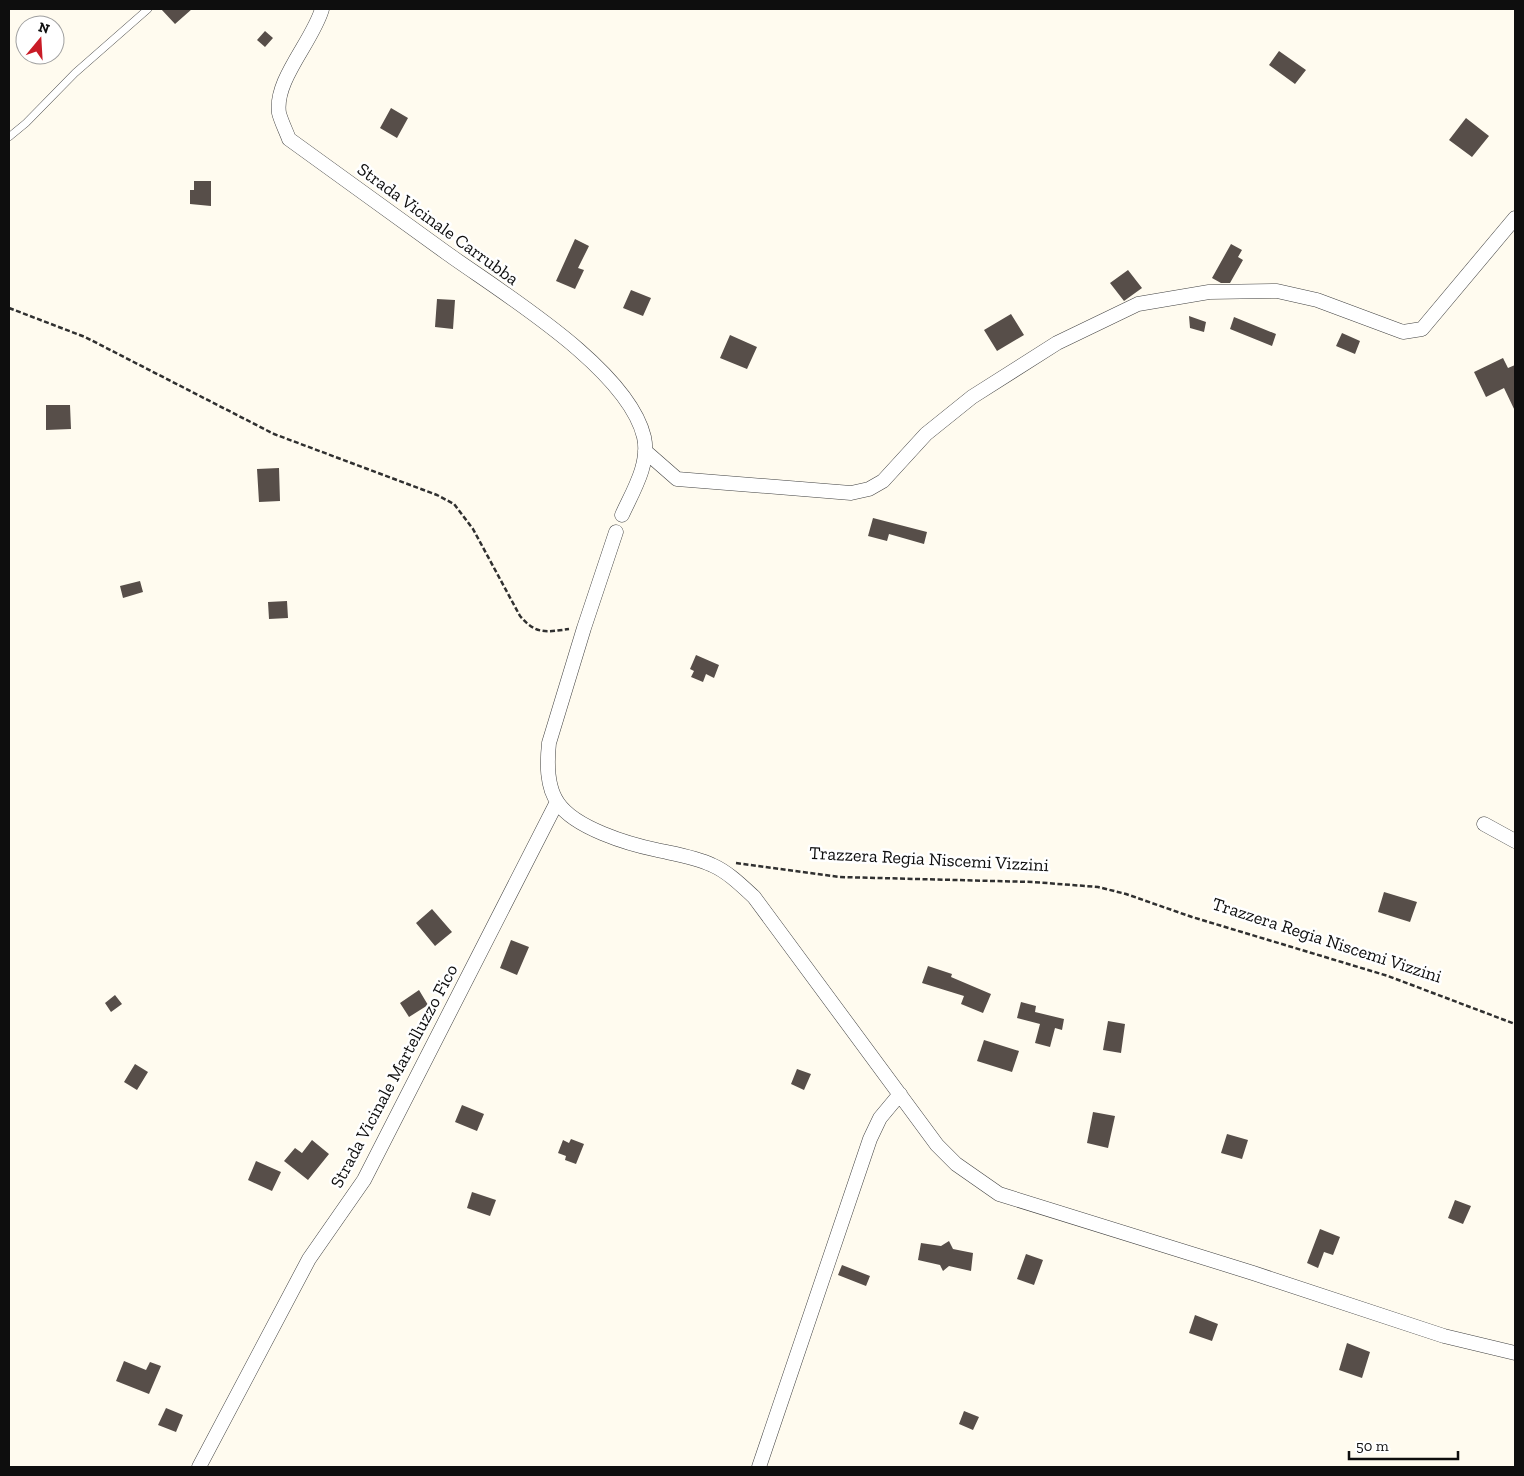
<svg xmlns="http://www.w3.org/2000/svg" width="1524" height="1476" font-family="'Zilla Slab',serif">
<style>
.building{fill:#574e49}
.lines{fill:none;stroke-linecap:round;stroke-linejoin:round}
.lane-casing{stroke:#414141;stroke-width:8}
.street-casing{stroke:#414141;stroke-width:15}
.path{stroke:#303030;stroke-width:2.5;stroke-dasharray:5 2.5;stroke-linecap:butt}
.lane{stroke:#fff;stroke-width:7}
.street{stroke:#fff;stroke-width:14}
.labels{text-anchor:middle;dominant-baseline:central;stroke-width:5;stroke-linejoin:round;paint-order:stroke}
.street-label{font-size:18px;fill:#0e0e0e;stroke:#fff}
</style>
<rect width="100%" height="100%" fill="#fffbef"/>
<path class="building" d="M161 9H192L175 24Z
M265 31 273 38 265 47 257 40Z
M1279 51 1306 70 1295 84 1269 65Z
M391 108 408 118 397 138 380 128Z
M1466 118 1489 136 1472 157 1449 140Z
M194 181H211V206L190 204V190H194Z
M575 239 589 246 578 268 584 270 575 289 556 281Z
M1231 244 1242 250 1238 257 1243 260 1230 283H1221L1212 278Z
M1128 270 1142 288 1124 301 1110 283Z
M631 290 651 298 643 316 623 308Z
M437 299 455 300 453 329 435 327Z
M1011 314 1024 335 997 351 984 330Z
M1189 316 1206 322 1204 332 1190 328Z
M1234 317 1276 334 1272 346 1230 329Z
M1342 333 1360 341 1355 354 1336 346Z
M730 335 757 347 747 369 720 358Z
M1503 358 1508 368 1515 365V411L1504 388 1486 397 1474 372Z
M46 405H70L71 429 46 430Z
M279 468 280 501 259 502 257 469Z
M873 518 927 532 924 544 889 534 887 541 868 536Z
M140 581 143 592 123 598 120 586Z
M287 601 288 618 269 619 268 602Z
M696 655 719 665 714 678 706 674 703 682 691 677 694 671 690 669Z
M1384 892 1417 902 1410 922 1378 912Z
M432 909 452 932 435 946 416 923Z
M511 940 529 947 517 975 500 968Z
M928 966 952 974 951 977 991 994 983 1013 961 1004 964 996 922 983Z
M419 990 428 1005 409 1017 400 1003Z
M115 995 122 1004 111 1012 105 1003Z
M1021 1002 1036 1006 1035 1012 1064 1019 1062 1030 1055 1028 1050 1047 1035 1043 1040 1024 1017 1018Z
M1108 1021 1125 1024 1121 1053 1103 1050Z
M984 1040 1019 1051 1012 1072 977 1061Z
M135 1064 148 1072 137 1090 124 1082Z
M797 1069 811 1074 804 1090 791 1084Z
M462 1105 484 1114 477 1131 455 1122Z
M1093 1112 1115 1116 1108 1148 1087 1143Z
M1227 1134 1248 1140 1242 1159 1221 1153Z
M571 1139 584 1144 576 1164 565 1160 566 1156 558 1153 563 1140 569 1143Z
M312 1140 329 1154 308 1180 284 1161 295 1148 302 1153Z
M256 1161 281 1172 272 1191 248 1180Z
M472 1192 496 1200 490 1216 467 1208Z
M1455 1200 1471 1206 1463 1224 1448 1218Z
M1320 1229 1340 1237 1333 1255 1324 1252 1318 1268 1307 1263Z
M949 1241 953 1249 973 1253 971 1271 949 1266 943 1271 940 1265 918 1260 921 1243 941 1246Z
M1026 1254 1043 1260 1034 1285 1017 1279Z
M842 1265 870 1276 866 1286 838 1275Z
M1195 1315 1218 1324 1212 1341 1189 1333Z
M1347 1343 1370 1352 1362 1378 1339 1370Z
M124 1361 146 1370 150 1362 161 1366 149 1394 116 1381Z
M166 1408 183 1415 176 1432 158 1425Z
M964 1411 979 1417 973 1430 959 1424Z"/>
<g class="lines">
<g class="lane-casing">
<path id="lane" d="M9 137 26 123 75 73 148 9"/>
</g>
<g class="street-casing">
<path id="street" d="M322 9C313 41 274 80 279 113 281 121 286 131 289 139 342 177 395 216 448 254 504 294 628 369 644 437 650 464 633 491 622 515
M645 451 677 479 851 493 869 489 883 481 926 434 972 397 1057 343 1138 304 1209 292 1277 291 1317 300 1403 332 1422 329 1515 218
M616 532 584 628 549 743C547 762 546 786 558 803 575 828 628 844 657 850 675 854 695 857 712 865 728 872 741 885 754 897L937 1145 956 1164 999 1194 1253 1273 1444 1336 1515 1353
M1484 824 1515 841
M199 1467 309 1259 364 1180 557 802
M759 1467 870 1139 880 1118 900 1094"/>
</g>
<path class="path" d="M9 308 85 337 274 434 437 495 454 504 473 529 520 616C536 635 546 632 569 629
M736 863 840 877 1033 882 1098 887 1126 894 1192 917 1388 976 1515 1024"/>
<use href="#lane" class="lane"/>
<use href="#street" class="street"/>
</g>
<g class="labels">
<g class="street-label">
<text transform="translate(438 224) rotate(36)">Strada Vicinale Carrubba</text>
<text transform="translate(929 859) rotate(3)">Trazzera Regia Niscemi Vizzini</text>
<text transform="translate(1327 940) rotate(18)">Trazzera Regia Niscemi Vizzini</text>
<text transform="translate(394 1076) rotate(-62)">Strada Vicinale Martelluzzo Fico</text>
</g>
</g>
<rect width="1524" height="1476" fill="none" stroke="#0e0e0e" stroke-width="20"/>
<g transform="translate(40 40) rotate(18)"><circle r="24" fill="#ffffff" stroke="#9f9f9f"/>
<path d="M0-4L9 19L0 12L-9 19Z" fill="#c91b26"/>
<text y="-8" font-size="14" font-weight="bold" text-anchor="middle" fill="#0e0e0e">N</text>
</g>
<path d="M1349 1451v8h109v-8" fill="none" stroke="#0e0e0e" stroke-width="2.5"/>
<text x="1356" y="1451" font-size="15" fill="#0e0e0e" stroke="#ffffff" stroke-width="4" paint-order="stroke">50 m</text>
</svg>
